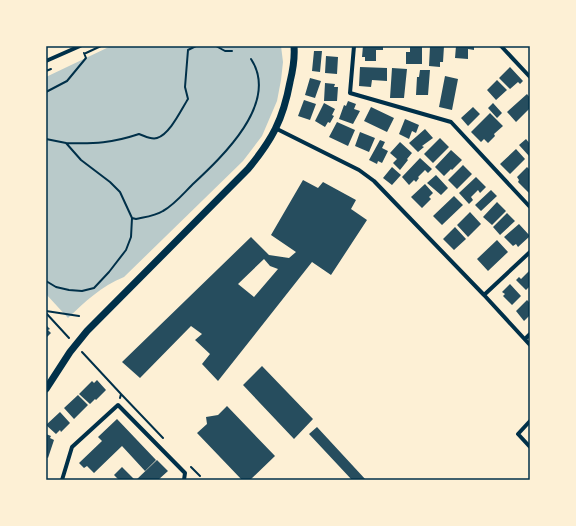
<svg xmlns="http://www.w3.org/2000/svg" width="576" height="526" font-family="Helvetica,sans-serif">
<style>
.green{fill:#b9caca}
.building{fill:#264d5e;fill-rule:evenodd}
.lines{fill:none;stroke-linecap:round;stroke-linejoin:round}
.path{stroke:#003049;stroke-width:2}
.minor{stroke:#003049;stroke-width:4}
.tertiary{stroke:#003049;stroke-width:7}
.neatline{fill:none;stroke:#003049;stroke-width:1.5}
</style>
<rect width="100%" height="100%" fill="#fdf0d5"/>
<path class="green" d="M111 46H281L283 62 281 80 277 101 262 136 243 161 124 277C101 286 85 302 68 318L46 294V77Z"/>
<path class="building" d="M363 46H383V50H376V61H365V57H362Z
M410 46H422V64H406V52H410Z
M430 46H444L443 62H440V67L429 66Z
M456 46H474V50L468 49V59L455 58Z
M314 51H322L320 72 312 71Z
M326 56 338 57 337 74 325 73Z
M360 67 387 68V81L372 80 371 87 359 86Z
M510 67 523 81 520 84 518 82 510 89 499 78Z
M392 68 407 69 404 98H390Z
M420 70H430L428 95H416L417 77H419Z
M445 76 458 79 452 110 439 107Z
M310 78 321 81 315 98 305 95Z
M497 80 507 90 496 100 487 90Z
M325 83 335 84 334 87H338L337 101H324Z
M527 94 530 98V108L516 122 507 112Z
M304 100 316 104 310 120 298 116Z
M348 101 356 104 354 109 360 111 353 124 339 119 344 105 346 106Z
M324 103 335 109 332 115 334 116 330 123 328 122 325 127 315 121Z
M493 103 502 113 497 118 488 108Z
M371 107 394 118 387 132 364 121Z
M473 107 480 114 468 126 461 118Z
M490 113 503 126 494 134 495 136 488 143 484 139 481 142 471 132Z
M405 119 419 125 416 133 412 131 409 139 399 134Z
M337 122 355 130 348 146 329 137Z
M425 129 433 138 422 146 424 147 418 152 409 143Z
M360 132 375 138 369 152 355 146Z
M440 138 449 147 433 163 424 154Z
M526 139 530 144V155L529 156 519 145Z
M380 140 385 142 382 148 388 151 382 163 378 161 377 164 369 160Z
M400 142 412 153 407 159 408 160 400 170 393 163 397 159 390 153Z
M516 149 525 159 510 174 500 164Z
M451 150 462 160 452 170 451 169 444 176 435 167Z
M420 158 432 169 428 173 425 170 418 177 419 178 416 182 414 180 409 185 402 177Z
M463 165 472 174 457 189 448 180Z
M392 167 401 175 392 185 383 178Z
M527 167 529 169 530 168V192L529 193 518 182 519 180 517 177Z
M436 175 448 188 441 195 427 183Z
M476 177 486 187 480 193 478 190 471 197 473 200 469 204 459 193Z
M303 180 318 188 323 182 356 200 351 209 367 220 331 275 312 262 218 381 202 364 210 354 195 340 202 334 191 326 140 378 122 362 251 237 269 255 289 258 296 252 271 235ZM264 259 270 266 278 269 254 297 238 284Z
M425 184 433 193 429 197 431 199 422 208 411 197Z
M491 190 497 196 481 211 475 205Z
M454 196 463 205 442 225 433 216Z
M497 202 506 211 492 225 483 217Z
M470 212 481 224 468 237 457 225Z
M507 213 515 221 500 235 493 227Z
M519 224 530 236 518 247 516 244 513 246 504 237Z
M455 227 466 239 454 250 443 239Z
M497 240 508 252 488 271 477 259Z
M530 270V286L526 290 516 280 519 277 521 279Z
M510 284 521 296 512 305 503 296 505 294 502 292Z
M527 300 530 303V315L524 321 516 311Z
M46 325 50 329 48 330 51 333 46 338Z
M262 366 313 419 294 439 243 385Z
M97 380 106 390 96 400 95 399 90 404 79 394 92 381 94 383Z
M78 395 88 405 74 419 64 408Z
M227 406 275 456 250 480H242L197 433 207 424 206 417 218 415Z
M60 412 70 423 61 432 60 430 56 434 46 425Z
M117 419 156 460 145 471 122 446 94 473 87 466 84 468 79 463 102 441 98 437Z
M317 427 366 480H352L309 434Z
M46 434 51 436 50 438 54 440 48 458 46 457Z
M157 460 168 471 158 480H136Z
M122 467 135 480H119L114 475Z"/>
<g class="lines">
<path class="path" d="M216 46 225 51H232
M86 53 101 46
M46 71 51 69
M46 92 67 81 86 58 84 53
M46 139 66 143 81 160 110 182 120 192 132 218 131 237 126 250 109 272 94 288 82 291 69 290 56 287 46 281
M66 143C95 144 112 143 139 134 145 136 151 140 157 138 170 134 181 110 188 99L185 87 188 50 196 46
M132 218 136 219C145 217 155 216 163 211 174 205 183 194 192 185 222 157 280 103 251 59
M46 311 79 316
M46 313 69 338
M82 352 121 394 120 398
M121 394 163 438
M191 467 200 476"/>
<path class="minor" d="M354 46 350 93 451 122 530 207
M501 46 530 77
M46 61 80 46
M277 129 359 170 374 181 484 295 530 345
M484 295 530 252
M525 339 530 334
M530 421 518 434 530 447
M62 480 72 447 118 405 185 473 184 480"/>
<path class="tertiary" d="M46 389 70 352 87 331 248 169C272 140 283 120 290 82 293 70 295 59 294 46"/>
</g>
<rect width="576" height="526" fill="none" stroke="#fdf0d5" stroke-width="94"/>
<rect x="47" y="47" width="482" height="432" class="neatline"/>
</svg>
